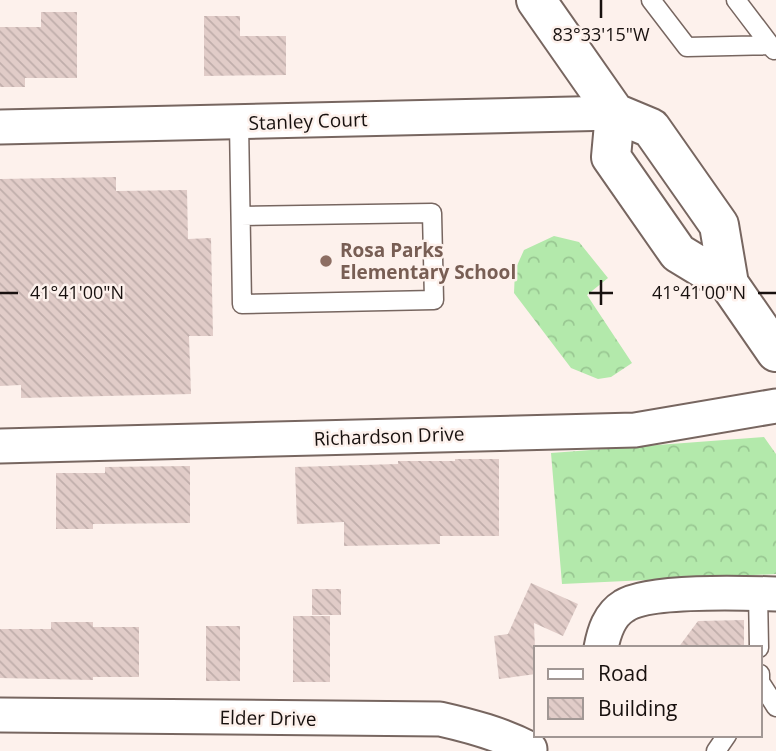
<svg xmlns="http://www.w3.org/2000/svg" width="776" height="751" font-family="'Open Sans',sans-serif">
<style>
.forest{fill:url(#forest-crowns)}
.building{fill:url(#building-back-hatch)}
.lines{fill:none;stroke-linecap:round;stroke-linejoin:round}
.service-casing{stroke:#776660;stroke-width:21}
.minor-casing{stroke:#776660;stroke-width:37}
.secondary-casing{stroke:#776660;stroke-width:42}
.service{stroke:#fff;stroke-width:18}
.minor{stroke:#fff;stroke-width:33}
.secondary{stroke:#fff;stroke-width:38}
.ticks{fill:none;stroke:#18110f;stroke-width:2.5}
.education-dot{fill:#8d6e63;stroke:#fdf1ec;stroke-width:2.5}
.labels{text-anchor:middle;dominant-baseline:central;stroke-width:5;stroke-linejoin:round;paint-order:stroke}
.street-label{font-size:19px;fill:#18110f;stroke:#fdf1ec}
.education-label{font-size:19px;font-weight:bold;fill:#785e54;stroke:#fdf1ec;text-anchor:start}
.ticks-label{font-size:18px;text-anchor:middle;fill:#18110f;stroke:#fdf1ec;stroke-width:5;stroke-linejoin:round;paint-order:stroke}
</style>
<defs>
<pattern id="forest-crowns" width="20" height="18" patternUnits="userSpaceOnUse" patternTransform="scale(1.75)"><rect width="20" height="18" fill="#b3e9ab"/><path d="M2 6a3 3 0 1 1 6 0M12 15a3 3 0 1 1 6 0" fill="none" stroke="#99c792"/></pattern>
<pattern id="building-back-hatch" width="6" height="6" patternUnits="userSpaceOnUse" patternTransform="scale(1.75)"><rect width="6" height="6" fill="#e1ccc8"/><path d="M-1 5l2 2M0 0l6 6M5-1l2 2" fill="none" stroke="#c0aeab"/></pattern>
</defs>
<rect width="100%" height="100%" fill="#fdf1ec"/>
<path class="forest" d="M554 236 579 242 608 278 587 295 632 363 611 377 598 379 571 368 514 293 515 270 524 250Z
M764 437 776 454V574L562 584 551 453Z"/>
<path class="building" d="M41 12H77V78H25V87H0V27H41Z
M204 16H240V36H286V75L204 76Z
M116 177V191L187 190 188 239 211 238 213 336H189L191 394 21 398V385L0 386V179Z
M455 459H499V536H440V544L344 546V522L297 524 295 467 398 464V461H455Z
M190 466V523L93 524V529H56V473H105V467Z
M531 583 578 604 563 636 534 623 536 674 499 679 494 636 508 634Z
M312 589H341V615H312Z
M293 616H330V682H293Z
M744 620V648H678L698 621Z
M51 622H93V627H139V677H93V680L0 678V629H51Z
M206 626H240V681H206Z"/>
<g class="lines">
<g class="service-casing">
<path id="service" d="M651 0 687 47 770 45
M736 0 774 50
M239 123 242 304 434 300 432 213 241 216
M758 593 759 648
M760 674V682L776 707
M716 751 727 735"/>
</g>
<g class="minor-casing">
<path id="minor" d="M0 127 615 113
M0 446 635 430 776 406
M601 648C604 632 609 615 624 606 648 590 744 593 776 594
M0 715 440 719C471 726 501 734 530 749"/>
</g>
<g class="secondary-casing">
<path id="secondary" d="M536 0 615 113 651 128 719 225 729 284
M615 113 611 157 678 253 729 284 776 352"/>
</g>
<use href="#service" class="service"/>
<use href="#minor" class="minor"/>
<use href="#secondary" class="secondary"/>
</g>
<path class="ticks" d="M601 0V18M601 280V305M0 293H18M589 293H613M758 293H776"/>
<circle class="education-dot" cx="326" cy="261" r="7"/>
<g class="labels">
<g class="street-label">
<text transform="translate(308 121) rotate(-2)">Stanley Court</text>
<text transform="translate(389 436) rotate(-2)">Richardson Drive</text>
<text transform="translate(268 718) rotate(1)">Elder Drive</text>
</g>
<g class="education-label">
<text x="340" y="250">Rosa Parks<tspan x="340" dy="22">Elementary School</tspan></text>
</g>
</g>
<g class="ticks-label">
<text x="601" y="41">83°33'15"W</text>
<text x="699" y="299">41°41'00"N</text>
<text x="77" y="299">41°41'00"N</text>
</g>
<rect x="534" y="646" width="228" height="91" fill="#fdf1ec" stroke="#a19794" stroke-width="2"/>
<rect x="548" y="669" width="35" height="10" fill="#ffffff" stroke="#a19794" stroke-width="2"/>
<text x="598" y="681" font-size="21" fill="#18110f">Road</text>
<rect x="548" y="698" width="35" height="21" fill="url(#building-back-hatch)" stroke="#a19794" stroke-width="2"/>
<text x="598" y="716" font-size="21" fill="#18110f">Building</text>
</svg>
